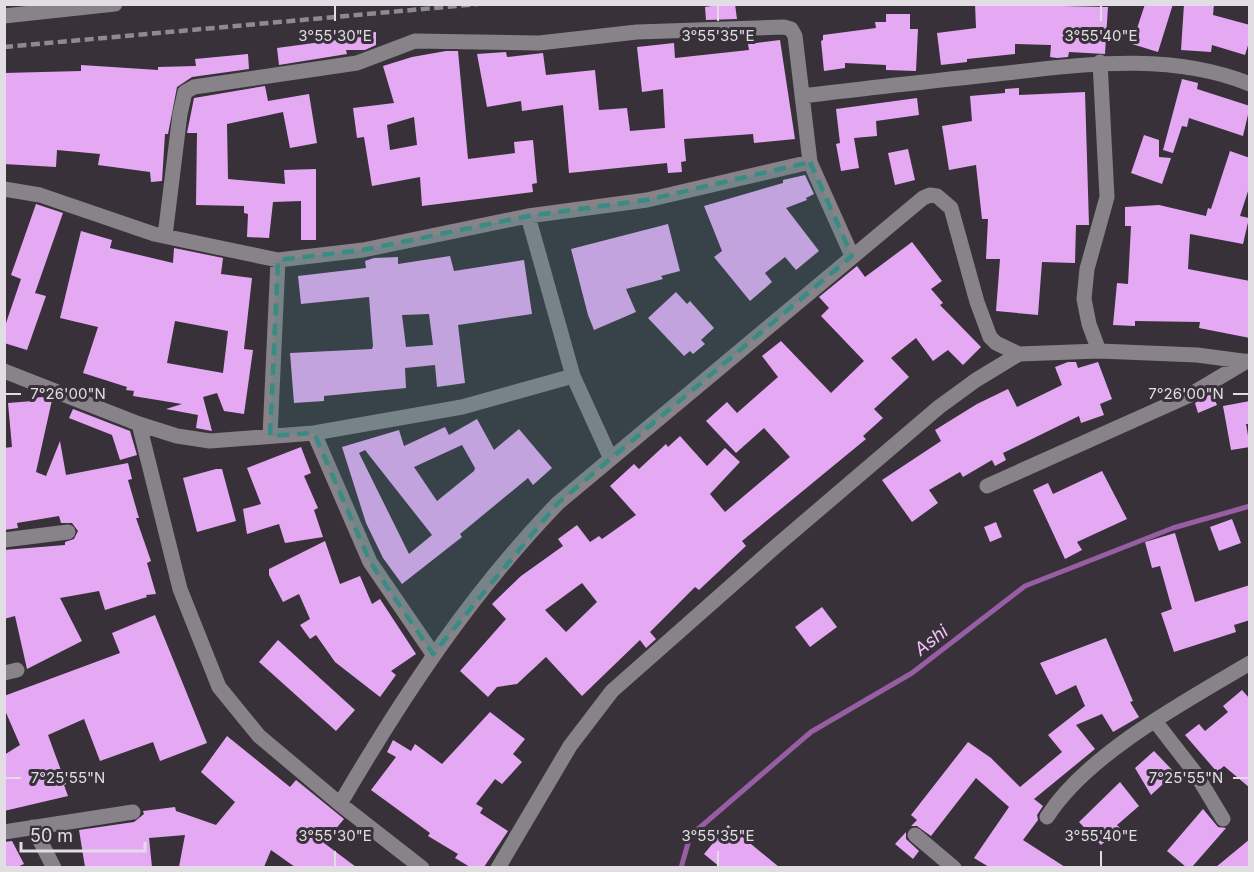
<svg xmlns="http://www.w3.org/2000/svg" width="1254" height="872" font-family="Inter,sans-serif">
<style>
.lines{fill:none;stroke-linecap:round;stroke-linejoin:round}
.stream{stroke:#975ea4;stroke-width:5}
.building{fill:#e5a9f3;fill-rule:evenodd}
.minor{stroke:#878388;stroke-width:15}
.rail{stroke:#8f8990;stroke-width:4.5;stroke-dasharray:9 4.5;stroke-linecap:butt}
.marked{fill:#398b85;fill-opacity:0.2;stroke:#398b85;stroke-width:4.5;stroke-dasharray:12 8;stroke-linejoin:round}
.ticks{fill:none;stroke:#e1dde2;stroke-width:2}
.labels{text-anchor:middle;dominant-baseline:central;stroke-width:6;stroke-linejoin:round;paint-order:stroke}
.water-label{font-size:18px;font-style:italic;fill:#f1c3fc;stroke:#38313a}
.ticks-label{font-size:15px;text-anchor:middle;fill:#e1dde2;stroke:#38313a;stroke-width:6;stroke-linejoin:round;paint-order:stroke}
</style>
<rect width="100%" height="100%" fill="#38313a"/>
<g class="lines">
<path class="stream" d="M681 868 690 836 811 732 912 673 1025 586 1173 528 1250 506"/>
</g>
<path class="building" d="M724 4H735L737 19 706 20 705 7Z
M975 4 1108 7 1105 54 1069 52 1068 57 1057 58 1050 57 1051 45 1015 44V54L967 59V62L941 65 937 33 976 28Z
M1145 4H1173L1158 52 1132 44Z
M1184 4H1214L1213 15 1250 25V39L1245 55 1212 45 1211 52 1181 50Z
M886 14H910V29H918L916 71 886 70V65L845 63V68L824 71 821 41 823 40V35L876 28 875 22H886Z
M358 32H376V45L365 50H346L347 54 279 65 277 48 358 37Z
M780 40 795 139 754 143 753 134 684 139 686 161 681 162 682 172 668 173 667 163 569 173 563 105 522 111 521 101 487 107 477 54 506 52 507 57 543 53 546 75 595 70 599 110 627 108 630 131 665 128 663 89 642 92 637 47 674 43 675 58 749 50 748 44Z
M446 51H458L468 159 515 153 514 142 533 140 537 183 532 184 533 192 422 206 420 177 372 186 364 137 357 138 353 108 394 103 383 66 412 57ZM414 117 417 145 390 150 387 125Z
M248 54 249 69 192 77 177 87 168 134H165L162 181 151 182 150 172 98 165 100 154 57 150 56 167 4 164V73L81 71V65L158 70V67L196 66 195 59Z
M1182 79 1198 83 1197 89 1250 106 1243 136 1189 118 1187 127 1182 126 1173 153 1163 150Z
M265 86 268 101 309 94 317 143 290 148 283 112 227 124 228 179 285 184 284 170 316 169V240H301V201L273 202 269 238 247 237 248 214 244 213V206L196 205 197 133H187L194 98Z
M1019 88V95L1085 92 1089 225H1076L1075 263 1042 262 1038 315 996 311 1000 259H986L988 219H982L976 165 949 170 942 126 972 121 970 96 1005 93V89Z
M917 98 919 115 876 121 877 136 854 138 859 168 841 171 836 144 840 143 836 109Z
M1144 135 1159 140V157L1171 158 1162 184 1131 173Z
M908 149 915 180 895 185 888 153Z
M1230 151 1250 158V185L1240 216 1249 218 1243 244 1190 234 1188 269 1250 281V338L1199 328 1200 322 1135 321V326L1113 325 1117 283 1128 284 1131 226H1125V207L1159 205 1206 216 1208 208 1211 209Z
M805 175 814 194 806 198 807 200 786 208 819 251 796 270 785 257 765 273 772 282 750 301 714 257 722 251 704 206 783 183V180Z
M36 204 63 213 35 293 46 296 27 350 4 343V329L21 279 11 275Z
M668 224 680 271 661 276 663 279 626 289 636 312 594 330 588 315 571 249Z
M81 231 112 240 110 248 173 263 174 248 223 258 221 274 252 278 244 349 253 350 244 414 224 411 217 393 203 397 212 431 196 428 198 415 166 409 182 404 133 396 134 391 126 390 127 387 83 373 98 327 60 318ZM175 321 228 331 223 373 167 363Z
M912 242 942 281 931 289 943 303 940 305 981 347 963 365 948 350 933 361 916 338 891 358 909 377 874 409 883 418 863 436 866 439 742 541 746 546 699 590 695 587 650 632 656 639 646 648 640 640 582 696 546 657 517 684 497 687 488 697 460 671 506 619 492 604 521 576 563 546 558 539 577 525 590 542 599 536 602 539 636 515 610 486 634 464 639 469 666 444 668 447 680 436 707 466 725 448 740 462 710 494 725 512 790 457 764 428 736 453 706 421 727 402 737 413 778 377 762 356 781 341 831 393 864 361 821 316 829 308 819 297 857 266 865 277ZM582 583 597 602 566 632 545 610Z
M450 256 454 271 524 260 532 314 458 325 465 383 437 387 435 365 405 368 406 388 324 396V401L294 403 290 353 372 349 373 346 369 297 301 304 298 276 366 268 365 261 374 258 398 257V264ZM429 314 433 345 406 347 402 315Z
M676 292 687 304 690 301 714 328 701 340 705 344 693 354 690 351 684 356 648 318Z
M1068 362H1076L1078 368 1098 362 1112 399 1100 404 1104 415 1081 423 1079 416 1003 453 1006 460 995 466 992 460 963 477 960 472 929 490 938 503 912 522 882 480 941 441 935 430 977 404 1008 389 1017 407 1062 385 1055 367Z
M1212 393 1217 405 1198 413 1195 403Z
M42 397 52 400 36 472 46 476 60 441 66 475 128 463 132 479 128 480 139 518H136L151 561 147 563 156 594 146 595 147 597 105 610 99 591 60 598 82 641 27 669 15 616 4 619V550L65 545V542L74 539 78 531 72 523H61L59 516 17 523 18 528 4 530V448L12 447 8 403 33 401V398Z
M1250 401V424H1246L1250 447 1231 450 1223 406Z
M73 409 130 431 137 455 120 460 112 435 69 418Z
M477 419 494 450 519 429 552 468 533 485 528 478 460 534 462 537 402 584 383 558 366 523 342 447 399 430 404 446 445 427 449 435ZM462 445 475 468 474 471 437 501 414 467ZM365 450 432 535 409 554 359 453Z
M301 447 311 473 304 476 318 508 314 510 323 537 285 543 279 524 247 534 243 509 261 504 247 468Z
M216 469H222L236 521 197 532 183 478Z
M1102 471 1127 519 1077 542 1082 550 1065 559 1033 490 1048 483 1053 494Z
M1232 519 1241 543 1219 551 1210 527Z
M996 522 1002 537 990 542 984 527Z
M1175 533 1195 602 1250 585V620L1234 625 1236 632 1174 652 1161 613 1172 609 1160 566 1152 568 1145 542Z
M325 541 340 584 360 576 372 604 380 599 416 654 391 671 396 675 380 697 335 662 316 635 310 639 300 625 310 619 299 594 283 602 269 575V569Z
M822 607 837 627 810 647 795 627Z
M155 615 207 743 160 761 153 742 100 761 84 719 48 735 66 784 64 785 68 796 4 811V755L20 745 4 708V696L120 653 112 633Z
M1106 638 1133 701 1130 702 1139 717 1113 732 1102 714 1076 725 1095 749 1034 799 1043 806 1037 815 1038 820 1023 840 1065 867H989L974 858 1009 807 976 778 931 836 917 826H911L917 820 911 815 968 742 991 758 1020 787 1062 752 1048 735 1085 706 1076 685 1056 695 1040 663Z
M278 640 355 710 336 731 259 662Z
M1242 690 1250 699V788L1224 766 1217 772 1185 735 1199 724 1205 731 1228 712 1223 706Z
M490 712 525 739 513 754 522 762 502 784 495 779 476 804 483 808 480 813 508 831 484 867H470L455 858 458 854 428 836 430 833 371 790 396 757 387 752 393 740 411 751 415 744 442 764Z
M227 736 290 787 296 780 344 819 324 843 356 867H295L271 850 264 867H179L185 835 149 838 152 867H85L79 830 134 822 144 814 143 811 175 807 176 811 216 825 235 802 201 772Z
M1154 751 1175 773 1151 795 1135 768Z
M1120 782 1139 806 1117 825 1120 828 1101 845 1079 822Z
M1203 809 1218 827 1226 828 1192 867H1186L1167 851Z
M728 825 779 867H720L704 854Z
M906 832V839L919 851 913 859 895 844Z
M1250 839V867H1216Z
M12 841 24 864 17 867H4V842Z"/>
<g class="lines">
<path class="minor" d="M4 16 115 4
M802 96C867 88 932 81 997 74 1080 65 1169 51 1250 84
M4 189 40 195 154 234 278 260 363 250 528 216 647 200 810 162
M528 216 573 376 610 457
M165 236 180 114 185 92 194 87 357 63 415 41 539 43 637 32 784 27 791 29 795 36 810 162 852 256
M1099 351 1089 324 1084 299 1087 269 1107 197 1100 62
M4 371 139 424 177 436 210 441 314 433 462 407 573 376
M139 424 180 589 219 687 259 736 340 804 422 868
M314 433 370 562 433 654
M270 436 278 260
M987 486 1188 396 1247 361
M4 540 68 532
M4 673 17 670
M1155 721 1196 774 1223 819
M340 804C403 696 471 593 558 503L923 198 930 195 937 196 951 208 977 302 990 337 996 343 1019 354
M1047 817C1087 754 1184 702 1250 663
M33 827 54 868
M4 832 133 812
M915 835 954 868
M498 868 570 746 612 691 775 547 939 407 976 380 1019 354 1099 351 1197 355 1250 362"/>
<path class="rail" d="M4 47 478 4"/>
</g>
<path class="marked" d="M810 162 852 256 558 503 433 654 370 562 314 433 270 436 278 260 363 250 528 216 647 200Z"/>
<path class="ticks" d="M335 6V21M718 6V21M1101 6V21M6 394H21M1233 394H1248M6 778H21M1233 778H1248M335 851V866M718 851V866M1101 851V866"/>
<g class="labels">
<g class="water-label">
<text transform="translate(931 640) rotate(-38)">Ashi</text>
</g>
</g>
<g class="ticks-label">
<text x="335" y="41">3°55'30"E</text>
<text x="718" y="41">3°55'35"E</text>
<text x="1101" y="41">3°55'40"E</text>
<text x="68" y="399">7°26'00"N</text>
<text x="1186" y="399">7°26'00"N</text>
<text x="68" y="783">7°25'55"N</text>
<text x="1186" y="783">7°25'55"N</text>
<text x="335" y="841">3°55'30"E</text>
<text x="718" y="841">3°55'35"E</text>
<text x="1101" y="841">3°55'40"E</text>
</g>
<rect width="1254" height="872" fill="none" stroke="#e1dde2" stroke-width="12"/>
<path d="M21 842v9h124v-9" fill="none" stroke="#e1dde2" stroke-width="3"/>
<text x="30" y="842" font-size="18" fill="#e1dde2" stroke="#38313a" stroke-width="4.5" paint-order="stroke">50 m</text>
</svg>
